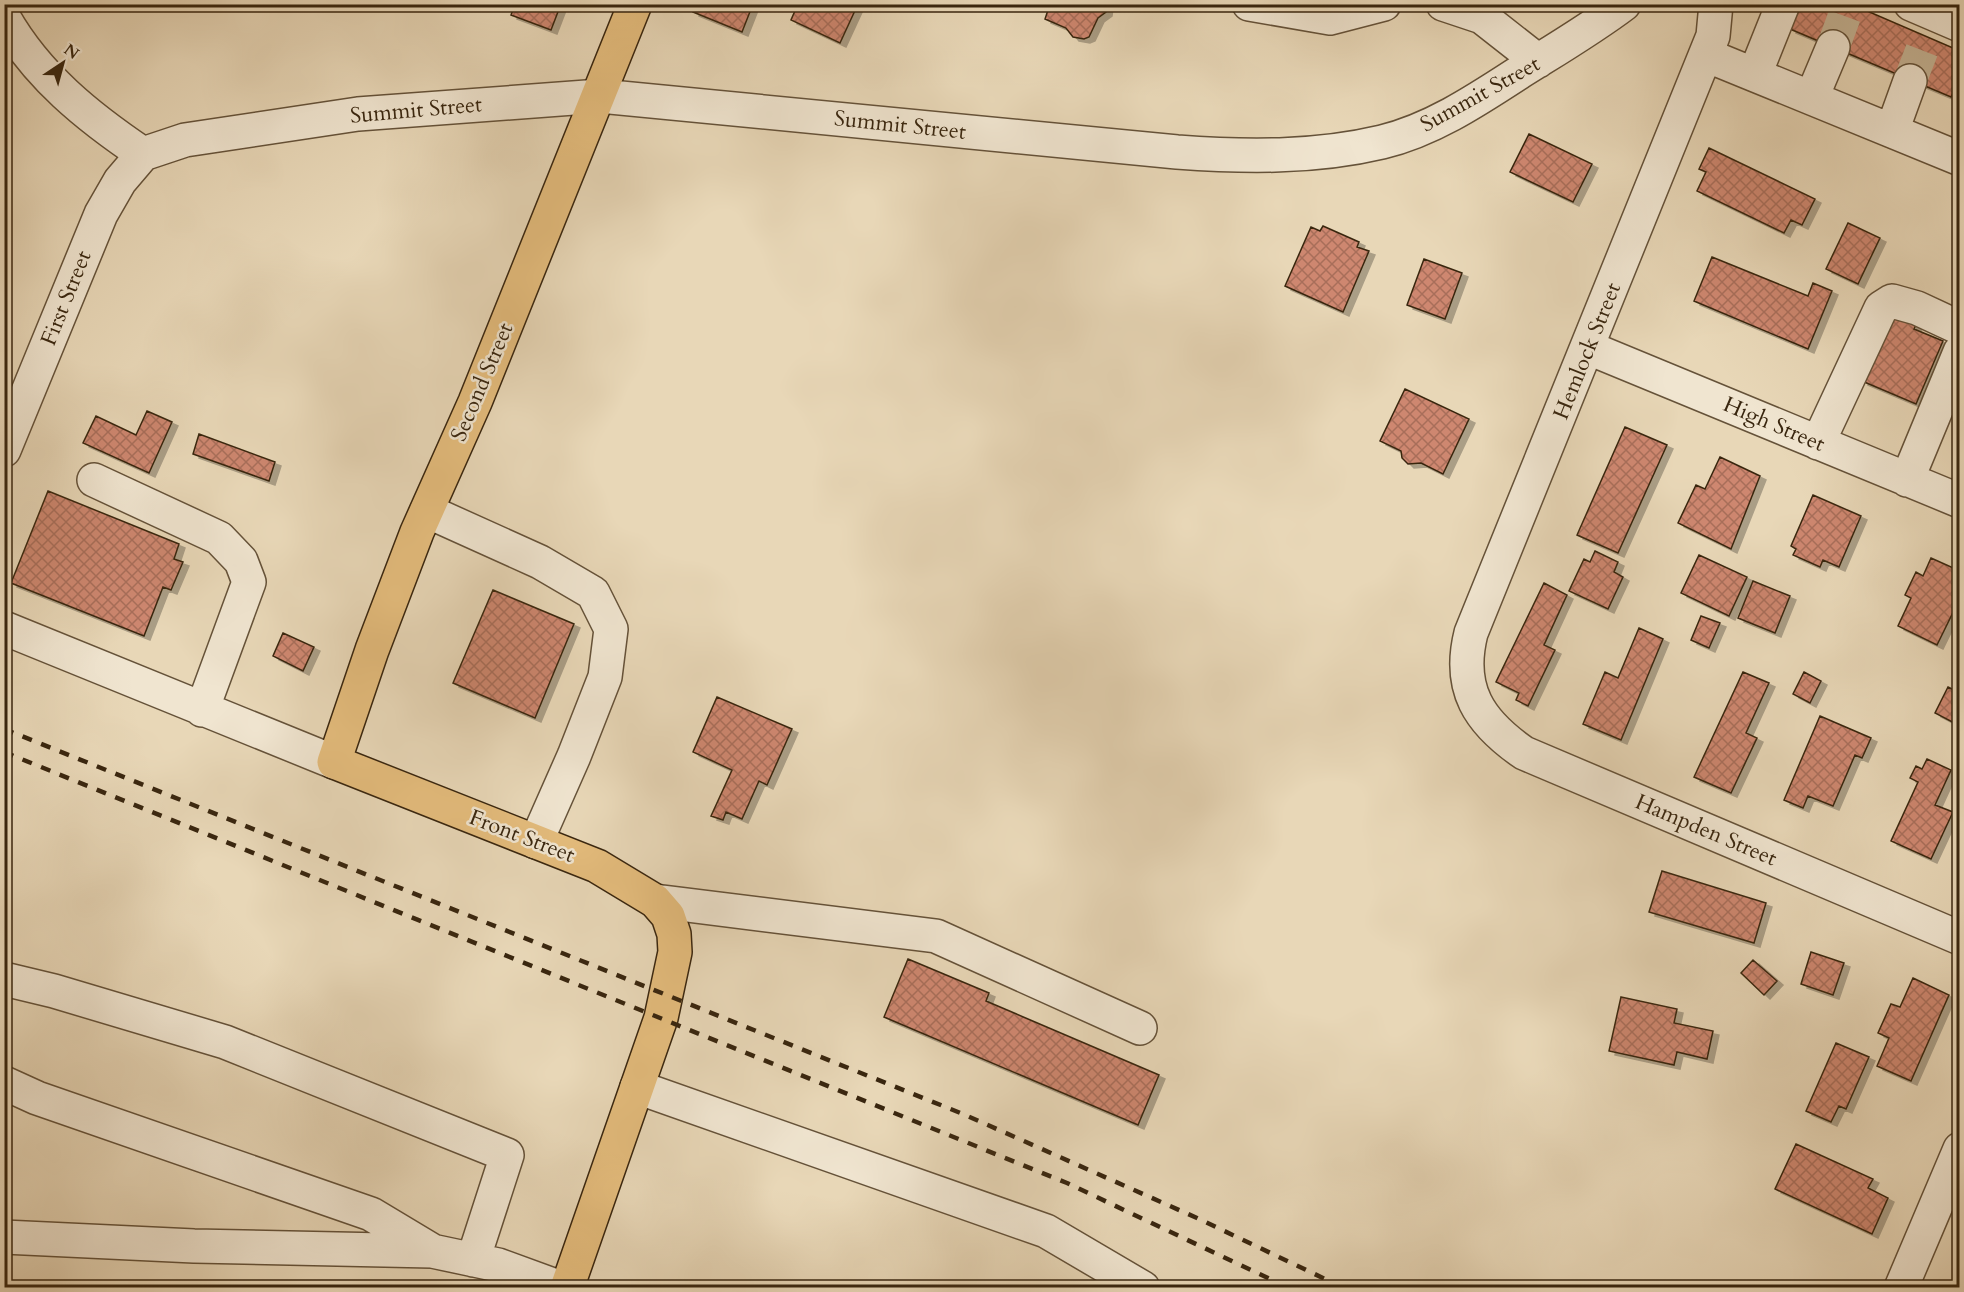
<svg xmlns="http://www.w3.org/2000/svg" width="1964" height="1292" font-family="Cardo,serif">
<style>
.building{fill:url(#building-cross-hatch);stroke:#39260f;stroke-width:1.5;filter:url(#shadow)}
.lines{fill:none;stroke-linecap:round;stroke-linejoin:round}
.minor-tunnel{stroke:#c5b495;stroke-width:33;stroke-dasharray:33 16;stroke-linecap:butt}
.minor-casing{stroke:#655239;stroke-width:36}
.major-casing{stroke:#39260f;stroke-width:36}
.minor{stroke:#f0e5d0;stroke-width:33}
.major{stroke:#e4bc7c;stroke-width:33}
.rail{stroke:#39260f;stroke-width:4.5;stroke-dasharray:10 10;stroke-linecap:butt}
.labels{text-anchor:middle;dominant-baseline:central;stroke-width:5;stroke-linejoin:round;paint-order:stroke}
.street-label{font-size:22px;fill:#39260f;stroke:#f0e5d0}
</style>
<defs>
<pattern id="building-cross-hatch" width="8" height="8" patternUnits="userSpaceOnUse" patternTransform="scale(1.5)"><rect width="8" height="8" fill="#ce8770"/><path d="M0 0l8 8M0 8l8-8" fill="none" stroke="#a86e5a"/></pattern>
<filter id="shadow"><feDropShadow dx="6" dy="4" stdDeviation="0" flood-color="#0004"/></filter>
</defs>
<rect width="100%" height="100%" fill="#e8d7b7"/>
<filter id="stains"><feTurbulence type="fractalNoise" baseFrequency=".00333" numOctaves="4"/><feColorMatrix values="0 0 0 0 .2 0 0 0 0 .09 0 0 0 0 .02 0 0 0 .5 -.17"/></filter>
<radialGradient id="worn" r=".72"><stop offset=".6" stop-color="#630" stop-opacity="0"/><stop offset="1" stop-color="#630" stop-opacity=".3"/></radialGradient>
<path class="building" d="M515 4H561L551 30 511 15Z
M696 4H753L742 32 693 12Z
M798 4H858L840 43 791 20Z
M1107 4 1106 12 1098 18 1089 37 1084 39 1073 37 1066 28 1045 19 1050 4Z
M1801 4H1851L1960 51V77L1951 97 1790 29Z
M1529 134 1592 164 1573 202 1510 172Z
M1709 148 1815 199 1802 225 1791 220 1784 233 1697 191 1706 172 1699 169Z
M1848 223 1880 238 1858 284 1826 269Z
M1323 226 1359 242 1357 247 1369 251 1343 312 1285 286 1311 227 1320 231Z
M1712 257 1808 296 1813 283 1832 291 1808 349 1694 301Z
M1424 259 1462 273 1445 319 1407 305Z
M1892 310 1918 320 1914 329 1943 341 1916 404 1862 381Z
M1405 389 1469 419 1443 474 1421 463 1408 464 1402 458 1401 451 1380 441Z
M147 411 172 422 149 473 83 443 96 416 136 435Z
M1625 427 1667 445 1618 553 1577 535Z
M199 434 275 462 269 481 193 454Z
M1720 457 1760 476 1731 549 1678 523 1696 485 1705 489Z
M48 491 179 544 174 559 183 562 171 590 163 587 144 636 11 583Z
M1813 495 1861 516 1839 567 1823 560 1820 567 1793 555 1796 549 1791 546Z
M1595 551 1618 562 1614 572 1623 577 1608 609 1569 591 1584 559 1590 562Z
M1699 555 1747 577 1729 616 1681 593Z
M1931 558 1960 571V598L1937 645 1898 626 1911 598 1905 595 1916 572 1923 576Z
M1753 581 1790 596 1775 633 1738 618Z
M1544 583 1567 595 1544 645 1555 650 1528 706 1516 700 1519 693 1496 682Z
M493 590 574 624 535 718 453 683Z
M1701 616 1720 623 1709 648 1691 640Z
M1639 628 1663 639 1621 740 1583 724 1605 672 1618 678Z
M283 633 314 647 303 671 273 656Z
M1743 672 1769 683 1746 733 1757 738 1731 793 1694 777Z
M1804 672 1821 681 1810 703 1793 694Z
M1948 687 1960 693V726L1935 713Z
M717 697 792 729 767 785 759 781 742 819 726 812 723 820 711 816 732 770 693 752Z
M1820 716 1871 738 1862 758 1855 755 1833 806 1808 796 1803 808 1784 800Z
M1927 759 1951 770 1935 805 1953 812 1931 859 1891 841 1918 782 1910 778 1916 766 1922 769Z
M1662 871 1766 903 1754 943 1649 912Z
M1811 952 1844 963 1833 995 1801 984Z
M908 959 989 993 986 1001 1159 1075 1138 1125 884 1017Z
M1753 960 1777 981 1764 995 1741 973Z
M1913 978 1949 995 1911 1081 1877 1066 1889 1038 1878 1033 1891 1004 1900 1007Z
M1621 997 1677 1009 1674 1023 1713 1031 1707 1059 1677 1052 1674 1065 1609 1051Z
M1836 1043 1869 1057 1846 1109 1839 1106 1831 1122 1806 1111Z
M1796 1144 1873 1179 1868 1188 1888 1198 1872 1234 1775 1189Z"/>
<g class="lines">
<path class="minor-tunnel" d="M1833 47 1849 4
M1910 81 1927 37"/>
<g class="minor-casing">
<path id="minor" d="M1249 4 1330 18 1384 4
M1443 4 1482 17 1538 61
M1716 4 1713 36 1471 633C1457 689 1479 722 1524 753L1960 938
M1911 4 1960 25
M4 18C37 76 88 117 143 154
M1706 55 1958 158 1960 154
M1755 74 1783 4
M1812 97 1833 47
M1892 131 1910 81
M143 154 185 140 358 114 600 96 1177 152C1245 157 1315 158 1382 142 1432 130 1477 100 1520 72 1555 50 1591 29 1624 4
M1589 348 1960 501
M1818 443 1881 308 1892 301 1917 308 1960 328
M4 450 101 214 120 181 143 154
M94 480 219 538 241 561 249 582 202 710
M1907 480 1960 352
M427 511 540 562 593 593 611 629 605 677 574 756 536 842
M4 628 334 762
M655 901 936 936 1140 1028
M4 979 54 991 225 1042 507 1155 473 1260
M4 1083 37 1098 371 1214 431 1250
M637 1087 1046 1231 1143 1288
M4 1237 194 1246 432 1251 498 1265 561 1288
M1901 1288 1960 1149"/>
</g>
<g class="major-casing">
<path id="major" d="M567 1288 661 1018 675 952 674 934 668 916 655 901 597 866 334 762 372 650 417 532 475 402 635 4"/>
</g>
<use href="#minor" class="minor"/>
<use href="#major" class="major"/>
<path class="rail" d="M4 729 963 1114 1197 1218 1344 1288
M4 752 1067 1183 1289 1288"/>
</g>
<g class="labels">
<g class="street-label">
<text transform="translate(1480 94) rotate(-29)">Summit Street</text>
<text transform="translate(416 110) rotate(-5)">Summit Street</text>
<text transform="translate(900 125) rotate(6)">Summit Street</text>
<text transform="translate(66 298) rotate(-68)">First Street</text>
<text transform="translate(1587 351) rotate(-68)">Hemlock Street</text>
<text transform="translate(482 382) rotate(-67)">Second Street</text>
<text transform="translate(1774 424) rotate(23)">High Street</text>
<text transform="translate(1706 830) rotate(23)">Hampden Street</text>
<text transform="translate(522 836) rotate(21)">Front Street</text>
</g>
</g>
<rect width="1964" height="1292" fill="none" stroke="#e8d7b7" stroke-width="24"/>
<rect x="6" y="6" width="1952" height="1280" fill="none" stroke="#39260f" stroke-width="3"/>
<rect x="12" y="12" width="1940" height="1268" fill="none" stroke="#39260f" stroke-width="1.5"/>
<g transform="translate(63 63) rotate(36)" stroke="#f0e5d0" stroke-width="4.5" paint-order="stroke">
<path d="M0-4.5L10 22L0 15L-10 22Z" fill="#39260f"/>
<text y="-9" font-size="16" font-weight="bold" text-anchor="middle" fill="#39260f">N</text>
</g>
<rect width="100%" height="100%" filter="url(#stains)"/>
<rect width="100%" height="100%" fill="url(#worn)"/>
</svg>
